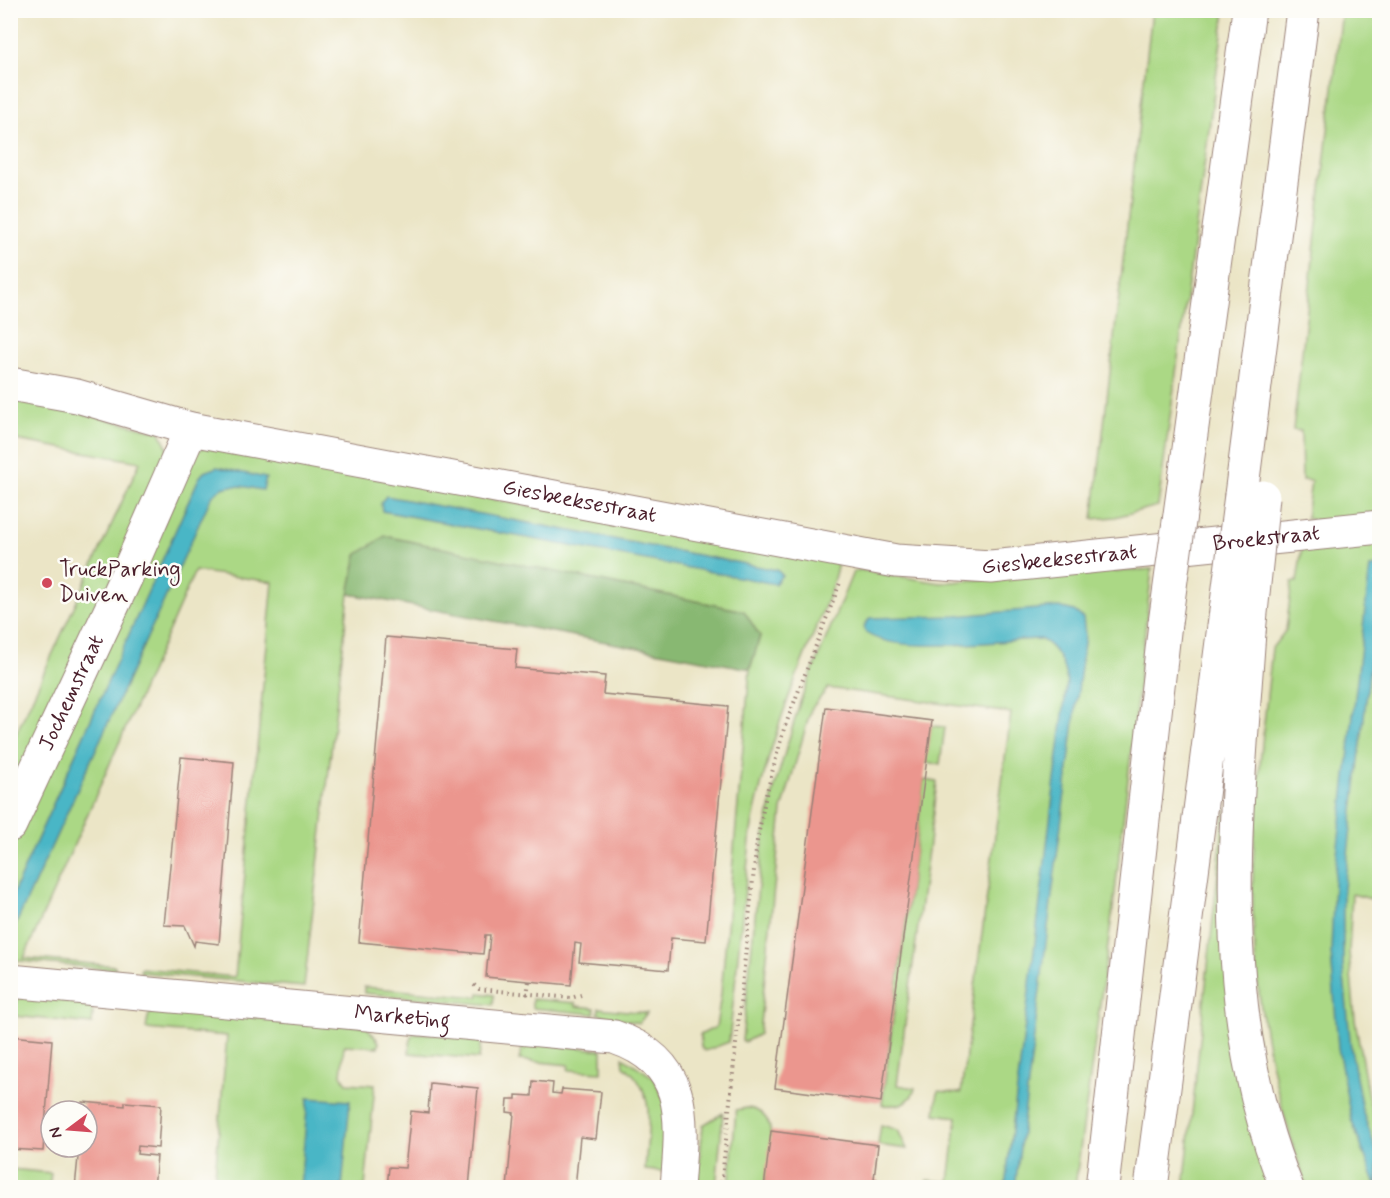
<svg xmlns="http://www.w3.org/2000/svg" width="1390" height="1198" font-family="Mynerve,sans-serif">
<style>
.green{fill:#abd885;stroke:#7a7c58;stroke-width:1.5}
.forest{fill:#88b872;stroke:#696c4e;stroke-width:1.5}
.water{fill:#49b6c6;stroke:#4a6a78;stroke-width:1.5}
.building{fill:#eb968e}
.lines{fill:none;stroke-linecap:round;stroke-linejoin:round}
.minor-casing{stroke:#9a8278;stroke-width:35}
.highway-casing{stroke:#9a8278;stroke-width:35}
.path{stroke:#9a8278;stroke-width:4;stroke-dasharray:1.5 4.5;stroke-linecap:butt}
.minor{stroke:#fff;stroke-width:33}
.highway{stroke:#fff;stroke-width:33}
.highway-bridge-casing{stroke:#9a8278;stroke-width:35;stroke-linecap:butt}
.highway-bridge{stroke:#fff;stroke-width:33}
.poi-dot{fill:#d1495b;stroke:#fdfcf7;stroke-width:2}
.labels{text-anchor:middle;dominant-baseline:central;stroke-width:5;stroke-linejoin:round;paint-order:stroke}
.street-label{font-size:22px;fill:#4a1f2b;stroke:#fdfcf7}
.poi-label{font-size:22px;fill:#4a1f2b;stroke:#fdfcf7;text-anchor:start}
</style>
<rect width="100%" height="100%" fill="#fdfcf7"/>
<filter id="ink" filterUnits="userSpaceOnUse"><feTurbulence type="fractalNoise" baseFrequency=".0167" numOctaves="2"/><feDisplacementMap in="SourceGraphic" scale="12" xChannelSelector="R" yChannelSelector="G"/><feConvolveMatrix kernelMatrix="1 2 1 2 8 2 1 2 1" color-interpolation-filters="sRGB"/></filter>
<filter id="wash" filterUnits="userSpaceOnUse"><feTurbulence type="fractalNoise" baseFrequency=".008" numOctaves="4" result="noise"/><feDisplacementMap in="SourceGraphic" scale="24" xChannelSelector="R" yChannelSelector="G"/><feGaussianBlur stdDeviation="1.35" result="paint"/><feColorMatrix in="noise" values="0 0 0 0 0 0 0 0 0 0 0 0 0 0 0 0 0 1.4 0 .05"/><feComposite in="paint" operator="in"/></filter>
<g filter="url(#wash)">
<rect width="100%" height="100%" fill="#ebe5c6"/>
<path class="green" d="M1152 11H1225L1158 506 1115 517 1093 519Z
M1342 11H1379V516L1322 522 1306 518 1311 481 1302 480 1301 431 1293 430Z
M11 396 160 432 169 451 11 812V745L140 462 11 439Z
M205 447 838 562C831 597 815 629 802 662 780 717 762 773 751 831L729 1042 705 1051 701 1047 700 1035 716 1027 721 994 750 669 760 636 349 594 304 987 140 972 141 968 235 977 273 582 195 571 24 958 115 966V970L11 960V847L197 451Z
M1379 539V901L1352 894 1349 952 1355 1020 1368 1096 1379 1135V1187H1307C1280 1111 1261 1034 1255 953 1247 852 1262 749 1272 648L1286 630 1292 582H1297L1302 548Z
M1114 567 1115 572 1152 569 1114 901 1075 1187H927L928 1180 949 1182 957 1117 935 1114 938 1091 961 1093 1011 713 828 688 811 709 782 810 759 1034 745 1042 742 1041 762 849 774 789 800 702 853 572 859 570 941 583Z
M931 726 945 727 940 764 926 763Z
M924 780 937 782 897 1085 915 1088C911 1105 897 1106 882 1105Z
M1225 807 1276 1187 1184 1188Z
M364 987 478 997 479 993 494 995 493 1005 364 993Z
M21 995 89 1003 93 1013 92 1024 14 1016 11 1011Z
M532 999 576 1003V1006L595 1008 594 1014 532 1008Z
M599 1008 647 1013 639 1023 598 1014Z
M153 1009 366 1026 379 1042 378 1047 344 1045 341 1075 347 1083 375 1085 365 1187H214L227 1036 146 1029 148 1017Z
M415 1033 477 1036 481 1042 479 1059 409 1053 411 1036Z
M524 1042 602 1050V1072L568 1070 569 1065 519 1060Z
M623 1057 654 1078 668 1109 665 1172 645 1170C647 1131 659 1093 624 1066Z
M747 1108C785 1112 767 1162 764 1187L729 1188 736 1110Z
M723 1113 716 1187H697L703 1125Z
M881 1125 898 1130 907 1149 878 1145Z
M11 1169 51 1173 49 1187H11Z"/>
<path class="forest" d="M385 536 744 611 760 636 750 669 349 594 357 555Z"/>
<path class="water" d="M217 467 266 478 263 490C243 487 222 479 210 500L11 935V898L199 478 204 472Z
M386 496 777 570 782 575 775 584 382 511 381 503Z
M1379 566V589L1343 897V967L1351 1049 1362 1110 1379 1158 1377 1188 1351 1119 1338 1048 1331 952 1334 881 1370 567Z
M1059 607 1074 611 1083 618 1085 635 1015 1187H1005L1067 682C1064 664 1057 647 1040 639 998 640 900 656 866 633L864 626 870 618 957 616Z
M308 1098 350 1101 342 1187H300Z"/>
<g id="blocks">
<path class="building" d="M386 637 517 649 515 668 605 676 603 694 728 706 706 941 671 938 668 970 579 962 581 944 575 943 571 985 486 977 490 935H485L483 954 359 942Z
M826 707 932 721 881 1102 775 1088Z
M181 757 234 762 219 944 195 941 194 946 185 926 164 925Z
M10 1036 52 1040 43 1151 10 1149Z
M533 1081 553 1083 552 1093 561 1094 562 1089 601 1092 596 1139 580 1137 575 1188H507L514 1113 507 1112 508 1099H516V1095L532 1096Z
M430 1083 478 1088 469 1188H387L389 1167 405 1168 411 1111 428 1113Z
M83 1102 125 1106V1102L161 1105 158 1148 138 1146 137 1154 157 1156 154 1188H75L79 1147H87V1111H82Z
M771 1131 878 1145 874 1179H877L876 1188H764Z"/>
</g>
</g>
<g filter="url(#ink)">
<use href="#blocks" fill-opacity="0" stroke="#9a8278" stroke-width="1.5"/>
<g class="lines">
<g class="minor-casing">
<g id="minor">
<path id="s1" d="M10 384 77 396 191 429 896 561 991 567 1380 527"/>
<path id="s2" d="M10 825 126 577 191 429"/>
<path id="s3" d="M10 981 614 1037C691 1063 682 1121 677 1188"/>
</g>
</g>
<g class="highway-casing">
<path id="highway" d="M1185 478 1249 10
M1241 495 1303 10
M1249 632C1236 819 1213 1009 1287 1188
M1102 1188 1165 623
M1151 1188 1224 626"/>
</g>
<path class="path" d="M474 985 479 989 571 998 581 995
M527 995 529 981
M721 1188 757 841 766 795 784 729 841 580"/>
<use href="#minor" class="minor"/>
<use href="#highway" class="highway"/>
<g class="highway-bridge-casing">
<path id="highway-bridge" d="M1165 623 1185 478
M1224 626 1241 495
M1249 632 1263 497"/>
</g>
<use href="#highway-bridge" class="highway-bridge"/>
</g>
</g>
<circle class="poi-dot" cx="47" cy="583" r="6"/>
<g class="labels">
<g class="street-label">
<text stroke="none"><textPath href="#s1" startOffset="582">Giesbeeksestraat</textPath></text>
<text stroke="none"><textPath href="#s1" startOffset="1276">Broekstraat</textPath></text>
<text stroke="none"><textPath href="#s1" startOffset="1068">Giesbeeksestraat</textPath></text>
<text stroke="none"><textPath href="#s2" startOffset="146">Jochemstraat</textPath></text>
<text stroke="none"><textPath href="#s3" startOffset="394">Marketing</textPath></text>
</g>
<g class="poi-label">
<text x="59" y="570">TruckParking<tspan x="59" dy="25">Duiven</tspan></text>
</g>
</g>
<rect width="1390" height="1198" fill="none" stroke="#fdfcf7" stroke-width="36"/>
<g transform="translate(69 1129) rotate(254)"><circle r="28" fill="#fdfcf7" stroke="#b5a4a5" stroke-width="1.5"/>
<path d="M0-4.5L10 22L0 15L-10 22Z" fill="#d1495b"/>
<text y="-9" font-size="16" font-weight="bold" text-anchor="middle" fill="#4a1f2b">N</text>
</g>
</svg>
